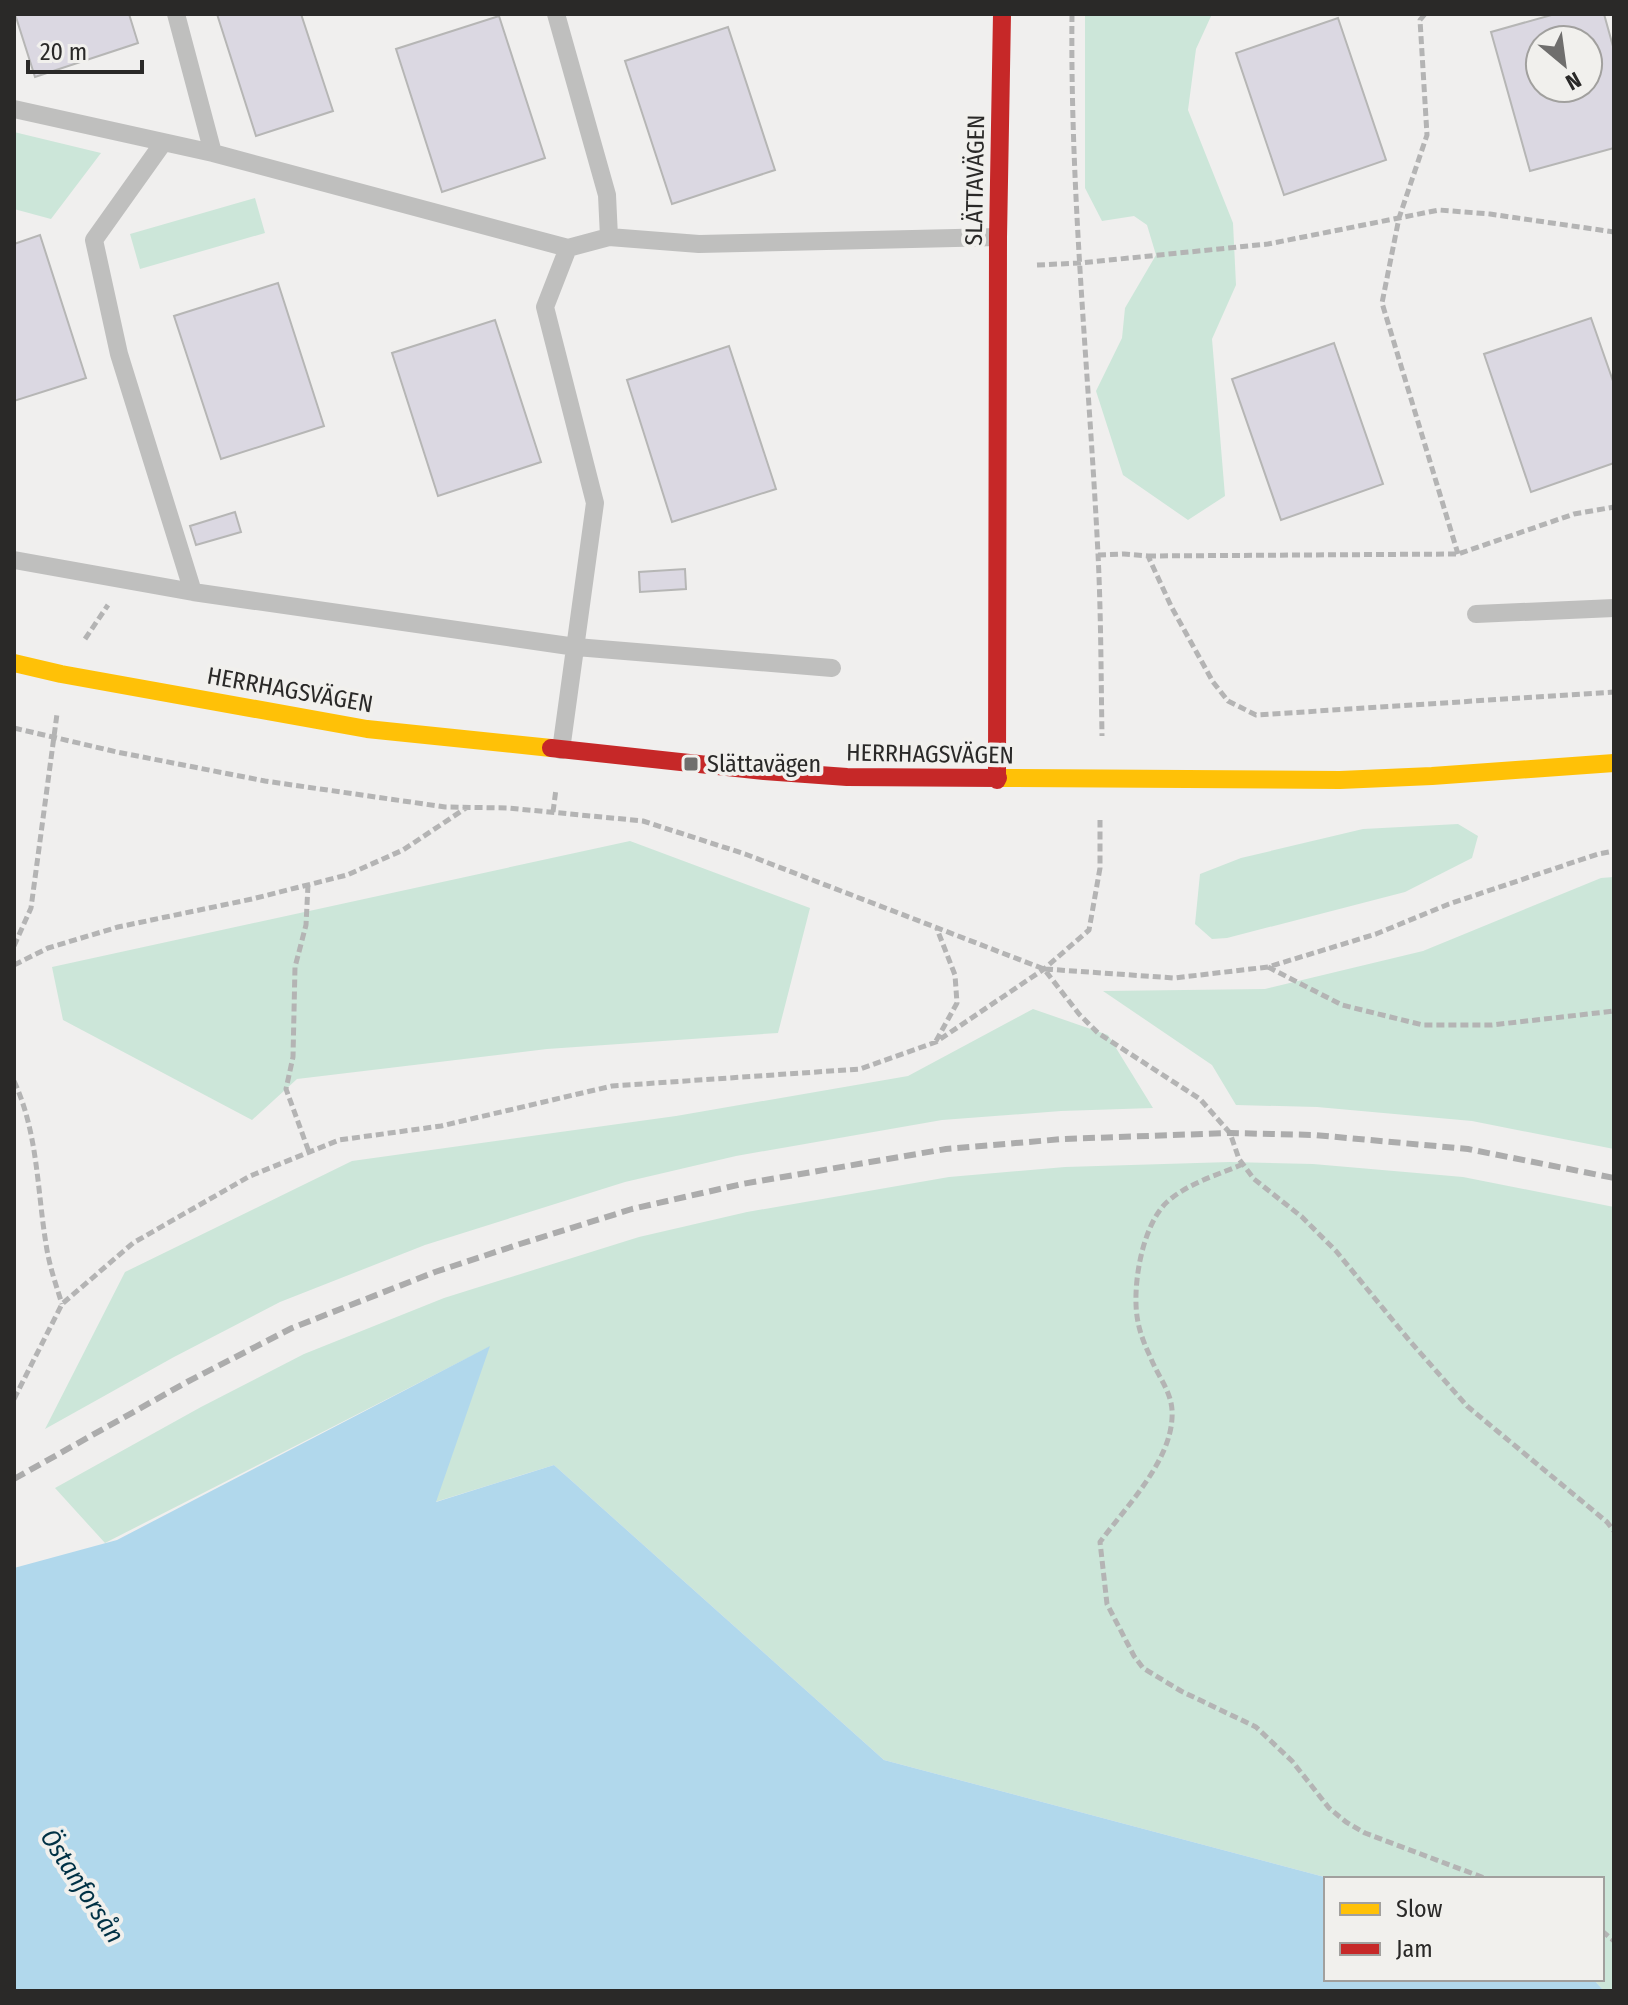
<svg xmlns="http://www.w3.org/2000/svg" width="1628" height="2005" font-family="'Fira Sans Condensed',sans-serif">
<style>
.green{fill:#cce6d9}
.water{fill:#b1d8ec}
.building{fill:#dbd8e2;stroke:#b6b6b5;stroke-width:2;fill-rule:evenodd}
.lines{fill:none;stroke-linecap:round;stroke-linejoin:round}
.path{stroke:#b4b4b4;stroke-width:5;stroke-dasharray:8 4;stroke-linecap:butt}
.lane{stroke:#bfbfbe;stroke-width:18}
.slow{stroke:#ffc107;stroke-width:18}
.jam{stroke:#c62828;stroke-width:18}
.rail{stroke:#acacac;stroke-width:6;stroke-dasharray:12 6;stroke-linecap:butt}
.poi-dot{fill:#6f6e6d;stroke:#f1f0ed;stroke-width:3}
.labels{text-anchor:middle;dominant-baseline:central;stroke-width:8;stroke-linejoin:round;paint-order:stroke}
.street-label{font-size:24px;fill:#2a2928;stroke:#f1f0ed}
.poi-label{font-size:24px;fill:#2a2928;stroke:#f1f0ed;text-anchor:start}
.water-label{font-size:26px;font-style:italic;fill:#003145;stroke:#f1f0ed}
</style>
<rect width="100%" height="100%" fill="#f0efee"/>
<path class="green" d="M1085 14H1212L1196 49 1188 110 1233 223 1236 285 1212 339 1225 496 1188 520 1123 475 1096 391 1122 338 1125 308 1156 255 1147 225 1134 216 1102 221 1085 188Z
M14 132 101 153 51 219 14 209Z
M255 198 265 233 140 269 130 234Z
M1458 824 1478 836 1472 858 1405 892 1227 938 1212 939 1195 924 1200 874 1241 858 1363 829Z
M630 841 810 908 778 1033 547 1049 297 1079 252 1120 63 1020 52 967Z
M1614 877V1149L1472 1121 1317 1107 1236 1105 1212 1065 1103 991 1265 989 1423 951 1601 878Z
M1033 1009 1108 1035 1153 1108 1061 1111 942 1120 736 1156 625 1182 425 1245 280 1302 174 1357 45 1429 125 1272 352 1161 676 1116 908 1076Z
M1230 1162 1313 1164 1463 1177 1614 1207V1991H1604L1593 1979H1602V1879H1332L884 1760 554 1465 435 1502 489 1347 105 1543 55 1488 201 1407 304 1354 444 1298 639 1237 747 1212 949 1177 1065 1167Z"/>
<path class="water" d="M490 1346 436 1502 554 1465 884 1760 1332 1879H1326V1979H1593L1604 1991H14V1568L117 1540Z"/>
<path class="building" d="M15 14H129L138 43 35 77Z
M217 14H301L333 111 256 136Z
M1555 14H1604L1614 50V148L1530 171 1491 32ZM1540 40H1588V88H1540Z
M499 16 545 158 442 192 396 49Z
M1338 18 1386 160 1284 195 1236 53Z
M728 27 775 170 672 204 625 61Z
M40 235 86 378 14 401V244Z
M278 283 324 426 221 459 174 316Z
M1591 318 1614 384V463L1531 492 1484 354Z
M495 320 541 462 438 496 392 353Z
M1334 343 1383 484 1281 520 1232 379Z
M729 346 776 489 672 522 627 380Z
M235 512 241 532 196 545 190 526Z
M685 569 686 589 640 592 639 572Z"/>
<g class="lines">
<path class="path" d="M1072 14C1070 194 1089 374 1098 554 1101 614 1101 675 1102 736
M1425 14 1420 20 1427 135 1399 218 1382 303 1458 554
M1037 265 1080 263 1268 244 1439 210 1490 214 1614 232
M1098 555 1124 554 1148 556 1172 608 1213 682 1228 701 1256 715 1614 692
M1148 556 1458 554 1574 514 1614 507
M85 639 108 605
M14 728 117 752 265 781 445 807 508 808 643 821 745 854 1044 969 1079 1014 1098 1033 1200 1099 1230 1133 1239 1159 1254 1179 1302 1217 1336 1251 1409 1340 1467 1406 1607 1522 1614 1531
M553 812 556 789
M308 885 306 925 295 967 293 1057 286 1089 309 1152
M14 946 31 908 57 714
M14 965 48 948 118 927 252 899 347 875 403 850 466 808
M1268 967 1342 1005 1423 1025H1492L1614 1011
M1045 969 1174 978 1268 967 1376 934 1449 904 1598 854 1614 851
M936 1041 957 1003 955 975 937 929
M14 1081C38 1133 37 1189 46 1244 49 1265 56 1285 62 1304
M1243 1164C1218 1175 1188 1183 1167 1202 1142 1225 1131 1289 1138 1322 1140 1333 1145 1346 1150 1356 1158 1378 1174 1393 1172 1418 1170 1462 1126 1507 1100 1542L1107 1604 1134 1656 1143 1668 1181 1691 1256 1727 1292 1761 1329 1808 1346 1822 1365 1833 1487 1879
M14 1399 62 1304 133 1243 250 1176 339 1140 441 1126 612 1086 860 1069 936 1042 1044 969 1089 930 1100 868V820
M1602 1931 1614 1941"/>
<path class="lane" d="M176 14 213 153 568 248
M556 14 607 195 609 237
M14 109 213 153
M163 143 94 240 119 354 193 592
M14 560 193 592 576 647 832 668
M1476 614 1614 608
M561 750 595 503 545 307 568 248 609 237 699 244 998 237"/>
<path class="slow" d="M14 663 61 674 367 729 551 748
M998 778 1340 780 1432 776 1614 763"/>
<path class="jam" d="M551 748 764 771 847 777 998 778
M997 780 998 237 1002 14"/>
<path class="rail" d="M14 1479 187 1382 292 1328 435 1272 520 1244 632 1209 742 1184 946 1149 1063 1139 1230 1133 1315 1135 1468 1149 1614 1178"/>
</g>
<rect class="poi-dot" x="683" y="756" width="16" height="16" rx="4"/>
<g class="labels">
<g class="street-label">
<text transform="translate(975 180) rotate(-89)">SLÄTTAVÄGEN</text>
<text transform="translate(290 690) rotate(10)">HERRHAGSVÄGEN</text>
<text transform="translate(930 754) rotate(1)">HERRHAGSVÄGEN</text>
</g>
<g class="poi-label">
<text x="707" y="764">Slättavägen</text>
</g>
<g class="water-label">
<text transform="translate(82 1886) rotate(57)">Östanforsån</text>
</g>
</g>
<rect width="1628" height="2005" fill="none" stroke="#2a2928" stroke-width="32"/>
<rect x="1324" y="1877" width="280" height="104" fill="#f1f0ed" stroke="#a1a09e" stroke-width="2"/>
<rect x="1340" y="1903" width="40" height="12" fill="#ffc107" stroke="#a1a09e" stroke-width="2"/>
<text x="1396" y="1917" font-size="24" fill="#2a2928">Slow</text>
<rect x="1340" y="1943" width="40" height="12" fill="#c62828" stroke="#a1a09e" stroke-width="2"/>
<text x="1396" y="1957" font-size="24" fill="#2a2928">Jam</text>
<g transform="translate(1564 64) rotate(151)"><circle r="38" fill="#f1f0ed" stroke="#a1a09e" stroke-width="2"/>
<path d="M0-6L14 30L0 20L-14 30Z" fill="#6f6e6d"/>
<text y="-12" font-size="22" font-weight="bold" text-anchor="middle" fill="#2a2928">N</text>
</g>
<path d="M28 60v12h114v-12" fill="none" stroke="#2a2928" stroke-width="4"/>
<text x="40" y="60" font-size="24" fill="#2a2928" stroke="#f1f0ed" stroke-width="6" paint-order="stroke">20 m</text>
</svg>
